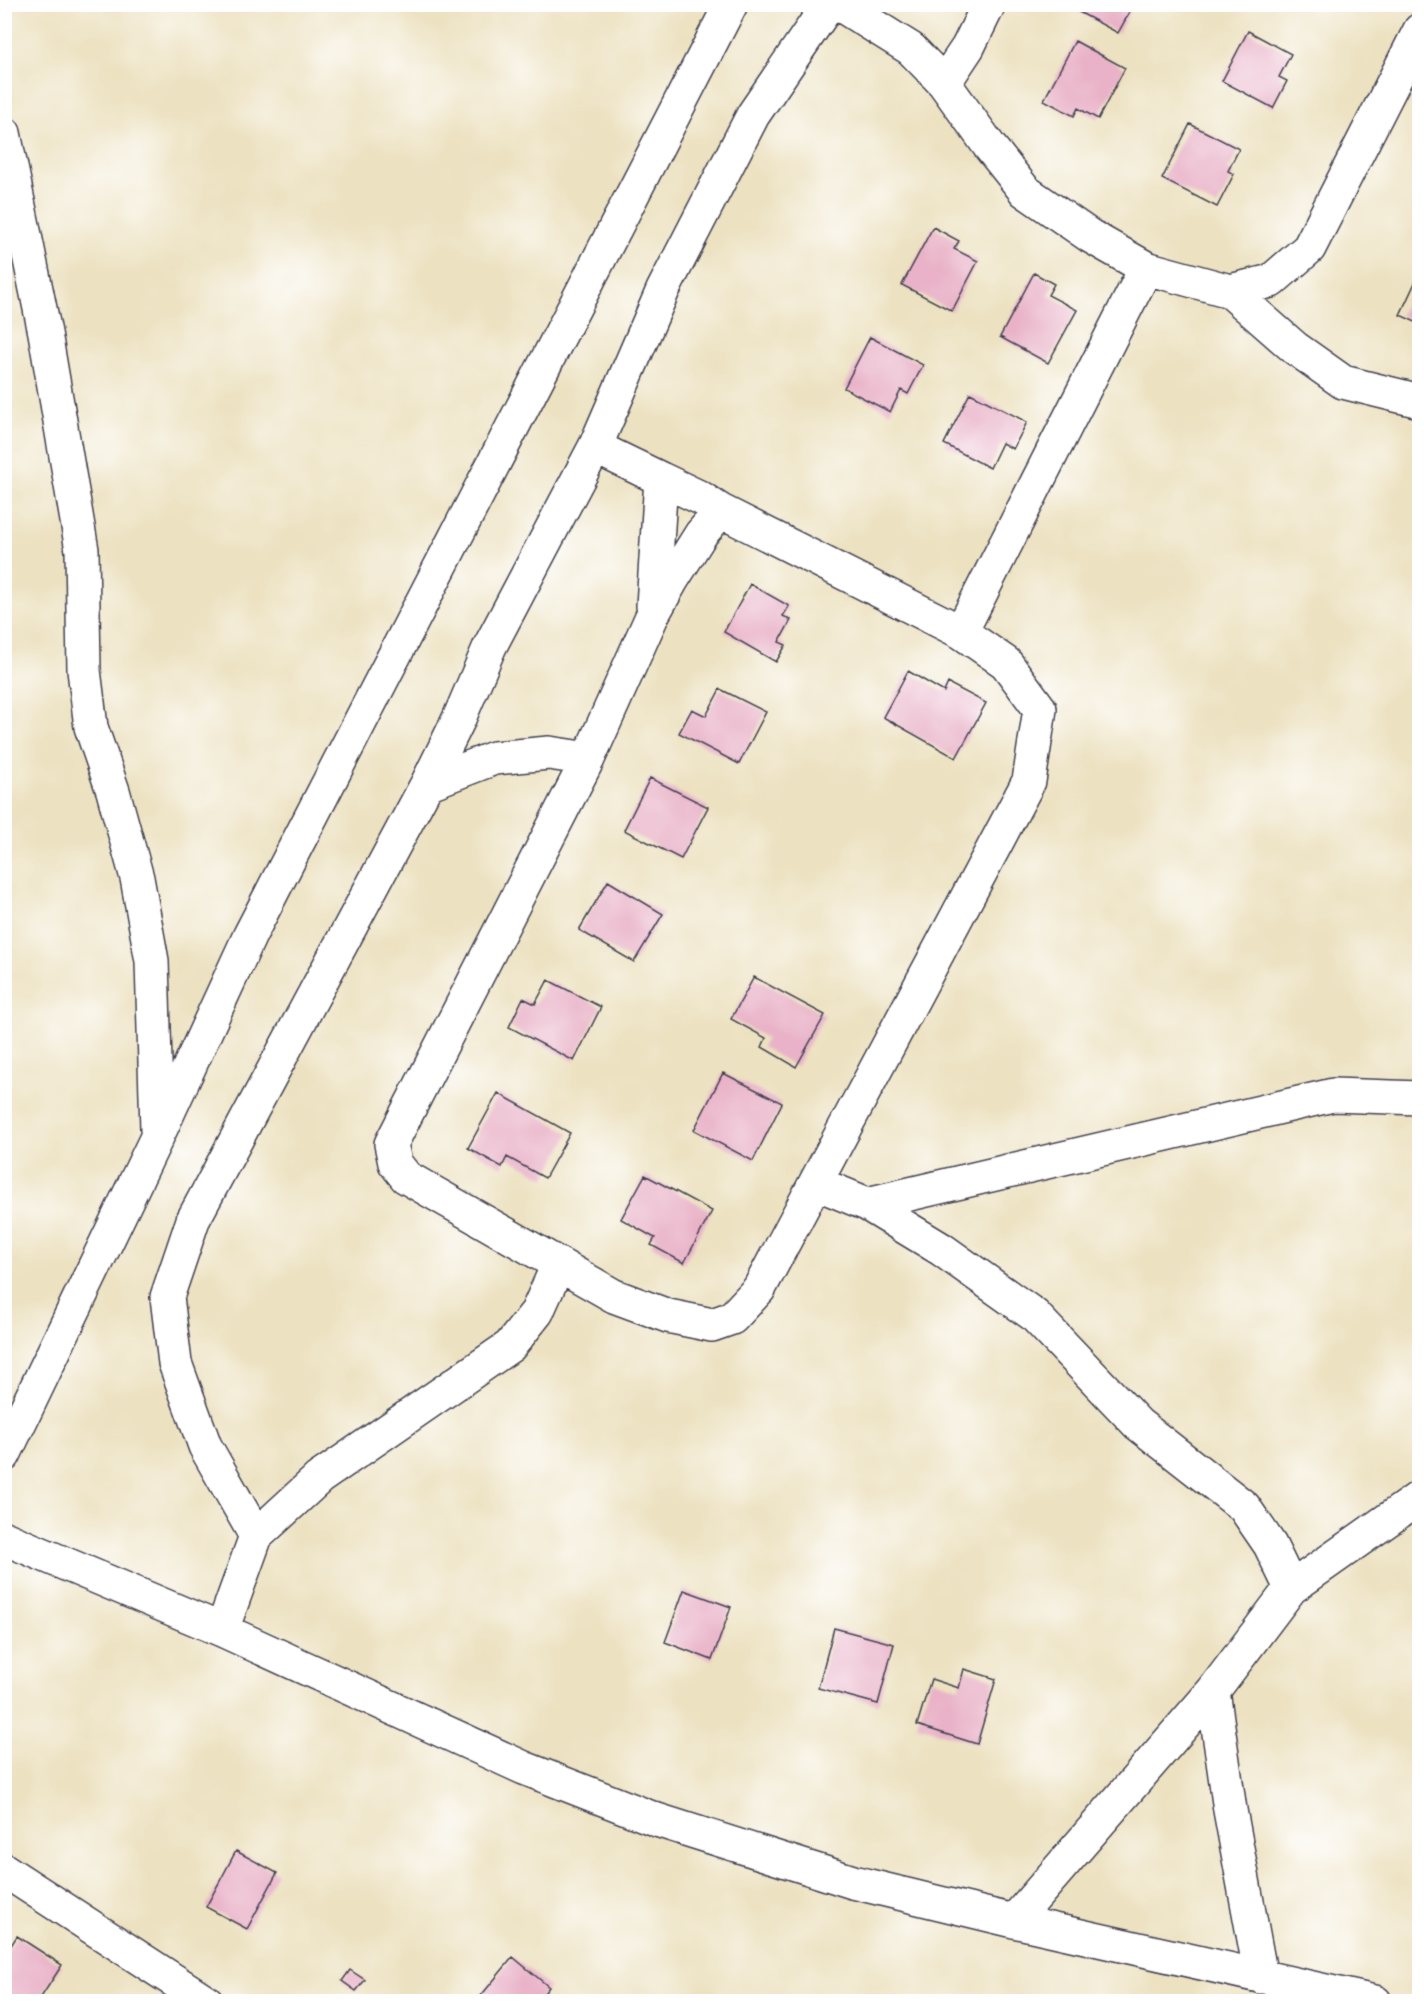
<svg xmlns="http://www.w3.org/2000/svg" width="1424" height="2006" font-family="'Shantell Sans',sans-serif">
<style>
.building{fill:#e9b2c8}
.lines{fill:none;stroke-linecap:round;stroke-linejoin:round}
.minor-casing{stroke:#403f4f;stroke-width:36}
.minor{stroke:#fff;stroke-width:33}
</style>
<rect width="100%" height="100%" fill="#fff"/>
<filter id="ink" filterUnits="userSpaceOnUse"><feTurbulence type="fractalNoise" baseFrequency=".0167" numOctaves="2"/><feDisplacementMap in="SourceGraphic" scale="12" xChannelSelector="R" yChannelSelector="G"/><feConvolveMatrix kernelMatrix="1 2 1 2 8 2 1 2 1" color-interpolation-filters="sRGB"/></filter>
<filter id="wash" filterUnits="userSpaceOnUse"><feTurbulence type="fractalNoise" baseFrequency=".008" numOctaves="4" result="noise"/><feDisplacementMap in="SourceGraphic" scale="24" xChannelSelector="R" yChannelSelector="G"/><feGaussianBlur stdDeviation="1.35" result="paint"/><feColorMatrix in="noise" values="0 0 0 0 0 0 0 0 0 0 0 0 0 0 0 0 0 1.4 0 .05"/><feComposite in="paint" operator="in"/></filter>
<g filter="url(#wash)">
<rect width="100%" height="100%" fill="#ece1c0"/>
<g id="blocks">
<path class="building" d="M1064 4H1134L1118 33Z
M1248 31 1291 54 1279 77 1287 81 1273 108 1222 81Z
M1075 41 1125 68 1098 119 1078 108 1074 116 1044 100Z
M1190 124 1239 149 1228 171 1234 174 1217 207 1162 179Z
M933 227 959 241 954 249 978 261 952 311 902 285Z
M1420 272V324L1400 315Z
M1034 273 1054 284 1048 295 1077 310 1048 363 1000 337Z
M870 337 923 365 908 394 901 390 890 412 844 388Z
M970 393 1027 422 1013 449 1002 443 990 468 944 444Z
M750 584 789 606 783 616 791 620 779 642 786 645 776 662 724 632Z
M908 671 944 692 948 683 986 703 956 758 883 717Z
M720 689 766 712 739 764 679 733 692 709 706 716Z
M650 778 708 807 681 859 624 830Z
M608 881 663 914 634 962 579 930Z
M754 977 825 1015 796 1067 762 1047 766 1038 731 1019Z
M548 980 601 1007 574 1061 509 1027 523 998 535 1004Z
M723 1073 782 1103 753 1161 694 1130Z
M498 1093 570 1133 545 1178 507 1157 502 1167 468 1148Z
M645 1175 712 1211 684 1263 651 1245 655 1238 621 1219Z
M684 1590 731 1607 712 1660 665 1642Z
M834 1628 894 1644 878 1704 818 1688Z
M964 1669 996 1679 977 1744 917 1725 931 1679 959 1688Z
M236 1851 277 1873 247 1929 206 1907Z
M17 1936 62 1965 38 2002H8L5 1999V1955Z
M513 1957 549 1987 537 2002H484L479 1998Z
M350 1970 365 1980 356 1991 342 1981Z"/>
</g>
</g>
<g filter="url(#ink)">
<use href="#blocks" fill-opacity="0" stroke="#403f4f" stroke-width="1.5"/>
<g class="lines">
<g class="minor-casing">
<path id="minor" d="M839 4 911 49 944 83 990 147 1025 191 1090 236 1146 268 1230 291 1271 281 1309 248 1420 30
M944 83 968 47 989 4
M4 133 45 333 82 550 84 670 91 727 113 791 137 878 152 961 157 1130
M1230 291 1295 348 1343 382 1420 401
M595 447 661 479 653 606
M661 479 701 498 721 511
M721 511 961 632 1006 663 1040 709 1029 781 759 1289 732 1318 712 1325 668 1316 614 1296 406 1177 395 1163 391 1144 588 759 653 614 672 580 701 534Z
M961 632 1146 268
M427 784 494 758 549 753 588 759
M816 1183 867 1204 941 1249 1034 1315 1138 1424 1244 1507 1270 1545 1291 1588
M867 1204 1333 1095 1420 1098
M4 1455 157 1137 250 935 731 4
M256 1536 205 1446 175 1363 167 1297 193 1220 427 784 458 721 490 646 595 447 663 290 753 115 829 4
M4 1538 222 1630 524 1768 657 1820 853 1882 1014 1921 1375 2002
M222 1630 256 1536 319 1478 510 1346 537 1312 558 1265
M4 1870 207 2002
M1014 1921 1213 1691
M1261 1977 1230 1810 1213 1691 1291 1588 1420 1497"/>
</g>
<use href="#minor" class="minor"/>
</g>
</g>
<rect width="1424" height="2006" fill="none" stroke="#fff" stroke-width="24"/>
</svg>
